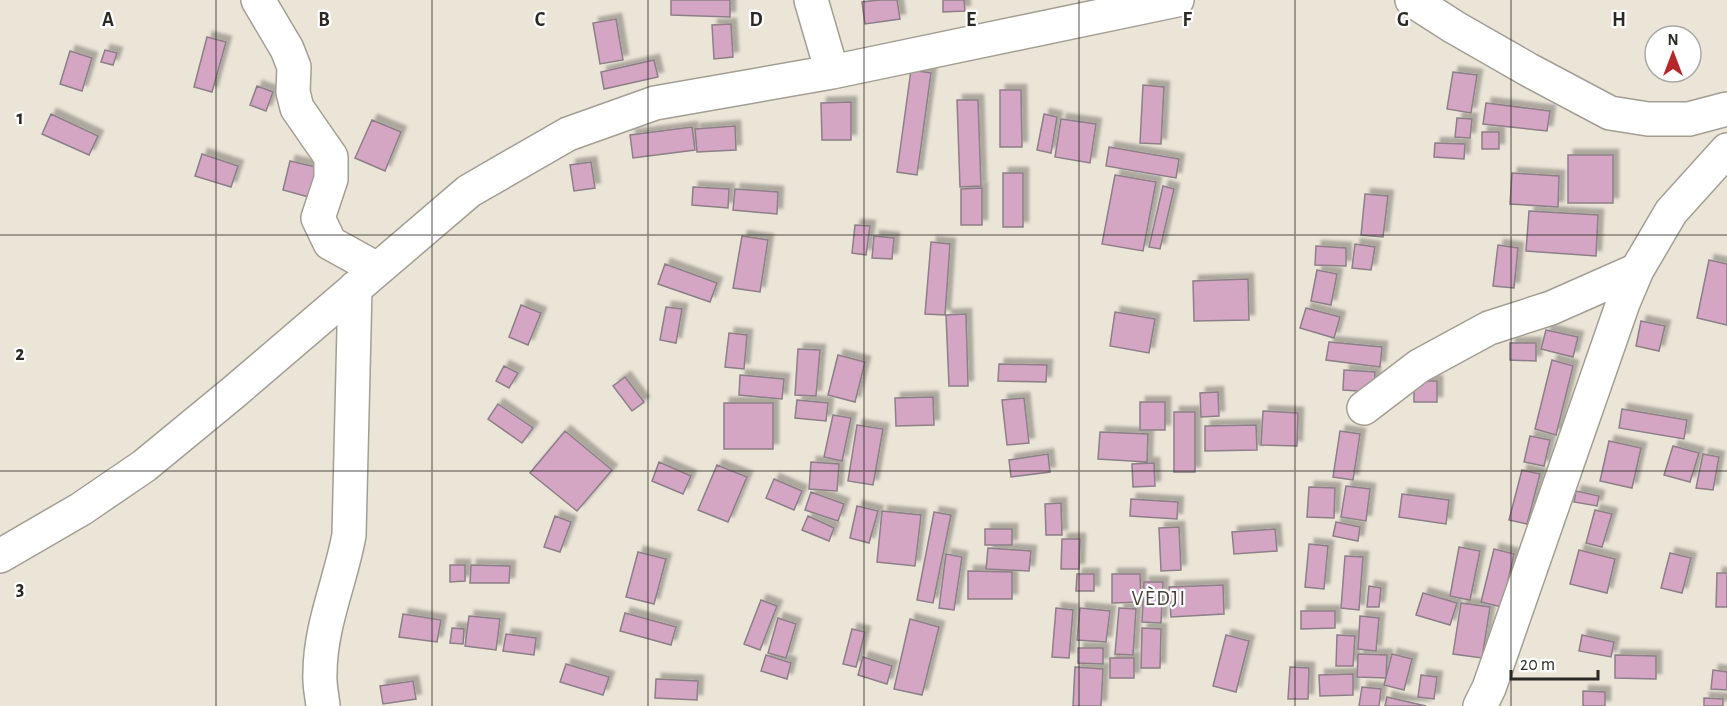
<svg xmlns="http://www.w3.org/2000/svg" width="1727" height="706" font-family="'Alegreya Sans',sans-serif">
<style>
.building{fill:#d4a6c4;stroke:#8c7f87;stroke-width:1.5;filter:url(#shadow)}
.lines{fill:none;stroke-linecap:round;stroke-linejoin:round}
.street-casing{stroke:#a39e92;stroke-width:36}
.street{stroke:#fff;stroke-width:33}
.grid{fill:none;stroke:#2b2924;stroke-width:1.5;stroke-opacity:0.55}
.labels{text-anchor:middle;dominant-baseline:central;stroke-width:4.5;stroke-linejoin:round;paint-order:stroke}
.quarter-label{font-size:21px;letter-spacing:1.5px;fill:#474238;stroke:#fff}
.grid-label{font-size:20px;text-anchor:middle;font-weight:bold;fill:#2b2924;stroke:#fff;stroke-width:4.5;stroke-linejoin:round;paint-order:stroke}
</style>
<defs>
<filter id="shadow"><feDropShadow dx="5.5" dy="-5.5" stdDeviation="1.5" flood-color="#0004"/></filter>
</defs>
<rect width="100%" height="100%" fill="#ebe5d8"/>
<path class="building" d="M671 0H730V17L671 15Z
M879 0H897L900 19 865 24 862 2Z
M943 0H964L965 11 943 12Z
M616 19 623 60 600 64 593 23Z
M731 24 733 57 714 59 712 25Z
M207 37 226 42 212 92 194 87Z
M105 50 117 53 113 65 101 62Z
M70 51 92 58 82 91 60 84Z
M654 60 658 77 604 89 601 72Z
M911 70 931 73 917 175 897 172Z
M1453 72 1477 75 1471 113 1447 109Z
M1143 85 1164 87 1161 144 1140 143Z
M257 86 273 92 266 111 250 105Z
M1000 90H1021L1022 147H1000Z
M957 100H978L981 186 960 187Z
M851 102V140H822L821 103Z
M1486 103 1550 111 1547 131 1483 124Z
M51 114 98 136 89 155 42 134Z
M1044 114 1057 117 1051 153 1037 150Z
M1457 118 1472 119 1470 138 1455 137Z
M1061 119 1096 124 1090 163 1055 157Z
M372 120 401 132 385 171 355 158Z
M735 126 736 150 697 152 695 129Z
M692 127 695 150 633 158 630 135Z
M1482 132H1499V149H1482Z
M1435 143 1465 144 1464 159 1434 157Z
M1109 147 1179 159 1176 178 1106 166Z
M202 154 238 166 231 187 195 176Z
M1568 155H1613V203H1568Z
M290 161 324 169 316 199 283 190Z
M591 162 595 188 574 191 570 165Z
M1003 173H1023V227H1003Z
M1512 173 1559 176 1558 207 1510 204Z
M1115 175 1156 182 1143 251 1102 244Z
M1163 186 1174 189 1160 249 1149 247Z
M693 187 729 189 728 208 692 205Z
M982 188V225H961V189Z
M735 189 778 192 777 214 733 210Z
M1365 194 1388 196 1383 237 1361 235Z
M1529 211 1598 215 1596 256 1526 251Z
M855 225 870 226 866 255 852 253Z
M742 236 768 240 760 292 733 288Z
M874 236 894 238 892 259 872 258Z
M931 242 950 244 945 315 925 314Z
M1355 244 1375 247 1371 270 1352 268Z
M1498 245 1518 248 1514 288 1493 286Z
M1316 246 1346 248V266L1315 265Z
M1709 260 1727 264V325L1697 318Z
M665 264 717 283 710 302 658 284Z
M1317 270 1337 274 1331 305 1311 301Z
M1248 279 1249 320 1194 321 1193 281Z
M521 305 541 313 528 345 509 337Z
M666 307 682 309 676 343 660 340Z
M1306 308 1340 317 1334 338 1300 328Z
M1115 312 1155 319 1149 353 1110 346Z
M966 314 968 386H949L946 315Z
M1641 321 1665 326 1659 351 1636 346Z
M1546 330 1578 337 1573 357 1541 349Z
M729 333 747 335 744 369 725 367Z
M1329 342 1382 347 1380 367 1326 360Z
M1510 343H1536V361L1510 360Z
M798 349 820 350 816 396 795 395Z
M838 355 865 362 855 402 828 395Z
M1552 360 1573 366 1556 435 1535 429Z
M999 364 1047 365 1046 382 998 381Z
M504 366 518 373 509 388 496 381Z
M1344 370 1375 372 1374 392 1343 390Z
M740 375 784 379 782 399 739 395Z
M625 377 644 402 632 411 613 386Z
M1414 381H1437V402H1414Z
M1218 392 1219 416 1201 417 1200 393Z
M933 397 934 425 896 426 895 398Z
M1024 398 1029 443 1007 445 1002 400Z
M797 400 828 403 826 421 795 418Z
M1140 402H1165V430H1140Z
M724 403H773V449H724Z
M498 404 533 428 522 443 488 419Z
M1622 409 1687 420 1684 439 1619 428Z
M1263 411 1298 413 1297 446 1261 445Z
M1174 412H1195V472H1174Z
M833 415 851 418 842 461 824 457Z
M857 425 883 429 873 485 848 481Z
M1256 425 1257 450 1205 451V426Z
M565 431 612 470 577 511 530 473Z
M1340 431 1360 434 1353 480 1333 477Z
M1100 432 1148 434 1147 462 1098 459Z
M1530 436 1550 440 1544 466 1524 462Z
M1609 441 1641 448 1632 488 1600 481Z
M1673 446 1699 453 1690 482 1664 475Z
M1048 454 1050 472 1011 477 1009 460Z
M1703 454 1719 457 1713 490 1696 488Z
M659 462 691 476 683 494 652 481Z
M811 462 839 464 837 491 809 489Z
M1154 463 1155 486 1133 487 1132 464Z
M717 465 747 477 728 522 698 510Z
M1522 470 1540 474 1527 524 1509 520Z
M774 479 802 491 794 510 766 498Z
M1346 486 1370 489 1366 521 1341 517Z
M1309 487 1335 488 1334 518 1307 517Z
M1576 491 1599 496 1597 506 1574 502Z
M811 492 844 504 838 521 805 510Z
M1402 494 1449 500 1446 524 1399 517Z
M1131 499 1178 502 1177 519 1130 516Z
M1061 503 1062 535H1046L1045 504Z
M857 506 878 511 869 543 850 538Z
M1595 510 1612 514 1602 547 1586 543Z
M882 511 921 515 915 566 877 562Z
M934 512 951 515 933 603 917 600Z
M555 516 571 522 560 552 544 547Z
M808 516 834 528 829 541 802 530Z
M1336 522 1360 527 1358 541 1333 536Z
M1179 527 1181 570 1161 571 1159 528Z
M985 529H1012V545H985Z
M1275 529 1277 551 1234 554 1232 532Z
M1062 539H1080L1079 569H1061Z
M1309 544 1328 546 1324 589 1305 587Z
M1459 547 1480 551 1470 600 1450 596Z
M988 548 1031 551 1029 571 986 569Z
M1494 549 1514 554 1502 607 1481 602Z
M1579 550 1615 559 1607 593 1570 584Z
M638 552 666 559 654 604 626 597Z
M1670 553 1691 558 1682 593 1661 588Z
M946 554 962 557 954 610 939 608Z
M1345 556 1363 557 1359 610 1341 608Z
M450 565H465V581L450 582Z
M471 565 510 566 509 583H470Z
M968 571 1012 572V599H968Z
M1717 573H1727V607H1716Z
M1077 574H1094V591H1076Z
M1112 574H1140L1141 602 1112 603Z
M1144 582H1163L1161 623 1142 622Z
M1223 585 1224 614 1171 617 1169 587Z
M1369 586 1381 588 1379 607H1367Z
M1423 593 1457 603 1450 625 1416 615Z
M761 600 777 606 760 650 744 644Z
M1461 603 1490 607 1482 658 1453 654Z
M1056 608 1073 610 1069 658 1052 657Z
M1080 608 1110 611 1106 642 1077 640Z
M1119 608 1136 609 1133 655 1115 654Z
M1301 611H1335V628L1301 629Z
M625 613 676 627 671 645 620 631Z
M403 614 441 620 437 642 399 637Z
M469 616 500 619 496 650 465 646Z
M1360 616 1379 618 1376 651 1358 649Z
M778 618 796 624 786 658 768 653Z
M910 619 939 627 922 695 894 689Z
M452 628 464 629 463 644 450 643Z
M1142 628 1161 629 1160 668H1141Z
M852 629 865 632 856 667 843 664Z
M506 634 536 638 534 655 503 651Z
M1226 635 1249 641 1236 692 1213 686Z
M1337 635 1355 636 1353 666H1336Z
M1582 635 1614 642 1611 657 1579 651Z
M1078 648H1103V664L1078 663Z
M1358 654 1387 655 1386 678 1357 677Z
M1392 654 1412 659 1404 690 1384 685Z
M766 655 791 663 787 679 761 671Z
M1615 655 1656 656V679L1615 678Z
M863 657 892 666 887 684 858 675Z
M1110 658H1134V678H1110Z
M566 664 609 677 603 695 560 682Z
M1075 667 1103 669 1101 706H1073Z
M1290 667 1309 668 1308 699H1288Z
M1713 670 1727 672V690L1711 689Z
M1353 674V695L1320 696 1319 675Z
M1421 675 1437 677 1434 699 1418 697Z
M656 679 698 681 697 700 655 698Z
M413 681 416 699 383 704 380 686Z
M1362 687 1381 689 1379 706H1359Z
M1583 691 1605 692V706H1583Z
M1387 697 1426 706H1385Z
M1704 698 1723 699V706H1704Z"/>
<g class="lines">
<g class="street-casing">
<path id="street" d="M258 0 287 49 294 67 293 92 297 108 331 157V179L318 218 330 243 377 269
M811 0 832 72
M1412 0 1454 27 1529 70 1610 113 1648 119H1689L1727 109
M1364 408 1419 366 1489 328 1551 308 1637 270
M0 556 81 509 144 466 234 392 469 191 568 134 655 103 832 72 1177 0
M323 706C322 695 319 684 320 673 320 626 341 580 349 535L355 288
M1480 706 1489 688 1623 303 1637 270 1671 212 1727 150"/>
</g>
<use href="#street" class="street"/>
</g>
<path class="grid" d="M216 0V706M432 0V706M648 0V706M864 0V706M1079 0V706M1295 0V706M1511 0V706M0 235H1727M0 471H1727"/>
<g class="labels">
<g class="quarter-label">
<text x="1159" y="598">VÈDJI</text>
</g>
</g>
<g class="grid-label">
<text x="108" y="26">A</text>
<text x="324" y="26">B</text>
<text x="540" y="26">C</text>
<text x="756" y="26">D</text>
<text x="971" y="26">E</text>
<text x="1187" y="26">F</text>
<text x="1403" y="26">G</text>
<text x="1619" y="26">H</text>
<text x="20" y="124">1</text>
<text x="20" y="360">2</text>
<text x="20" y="595">3</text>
</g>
<g transform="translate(1673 54)"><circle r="28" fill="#ffffff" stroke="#aaa9a7" stroke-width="1.5"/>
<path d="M0-4.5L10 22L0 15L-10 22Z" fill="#b6262a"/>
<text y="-9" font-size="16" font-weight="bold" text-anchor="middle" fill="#2b2924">N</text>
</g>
<path d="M1511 670v9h87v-9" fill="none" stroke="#2b2924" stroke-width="3"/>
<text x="1520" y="670" font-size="18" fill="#2b2924" stroke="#ffffff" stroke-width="4.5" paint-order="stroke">20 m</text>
</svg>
